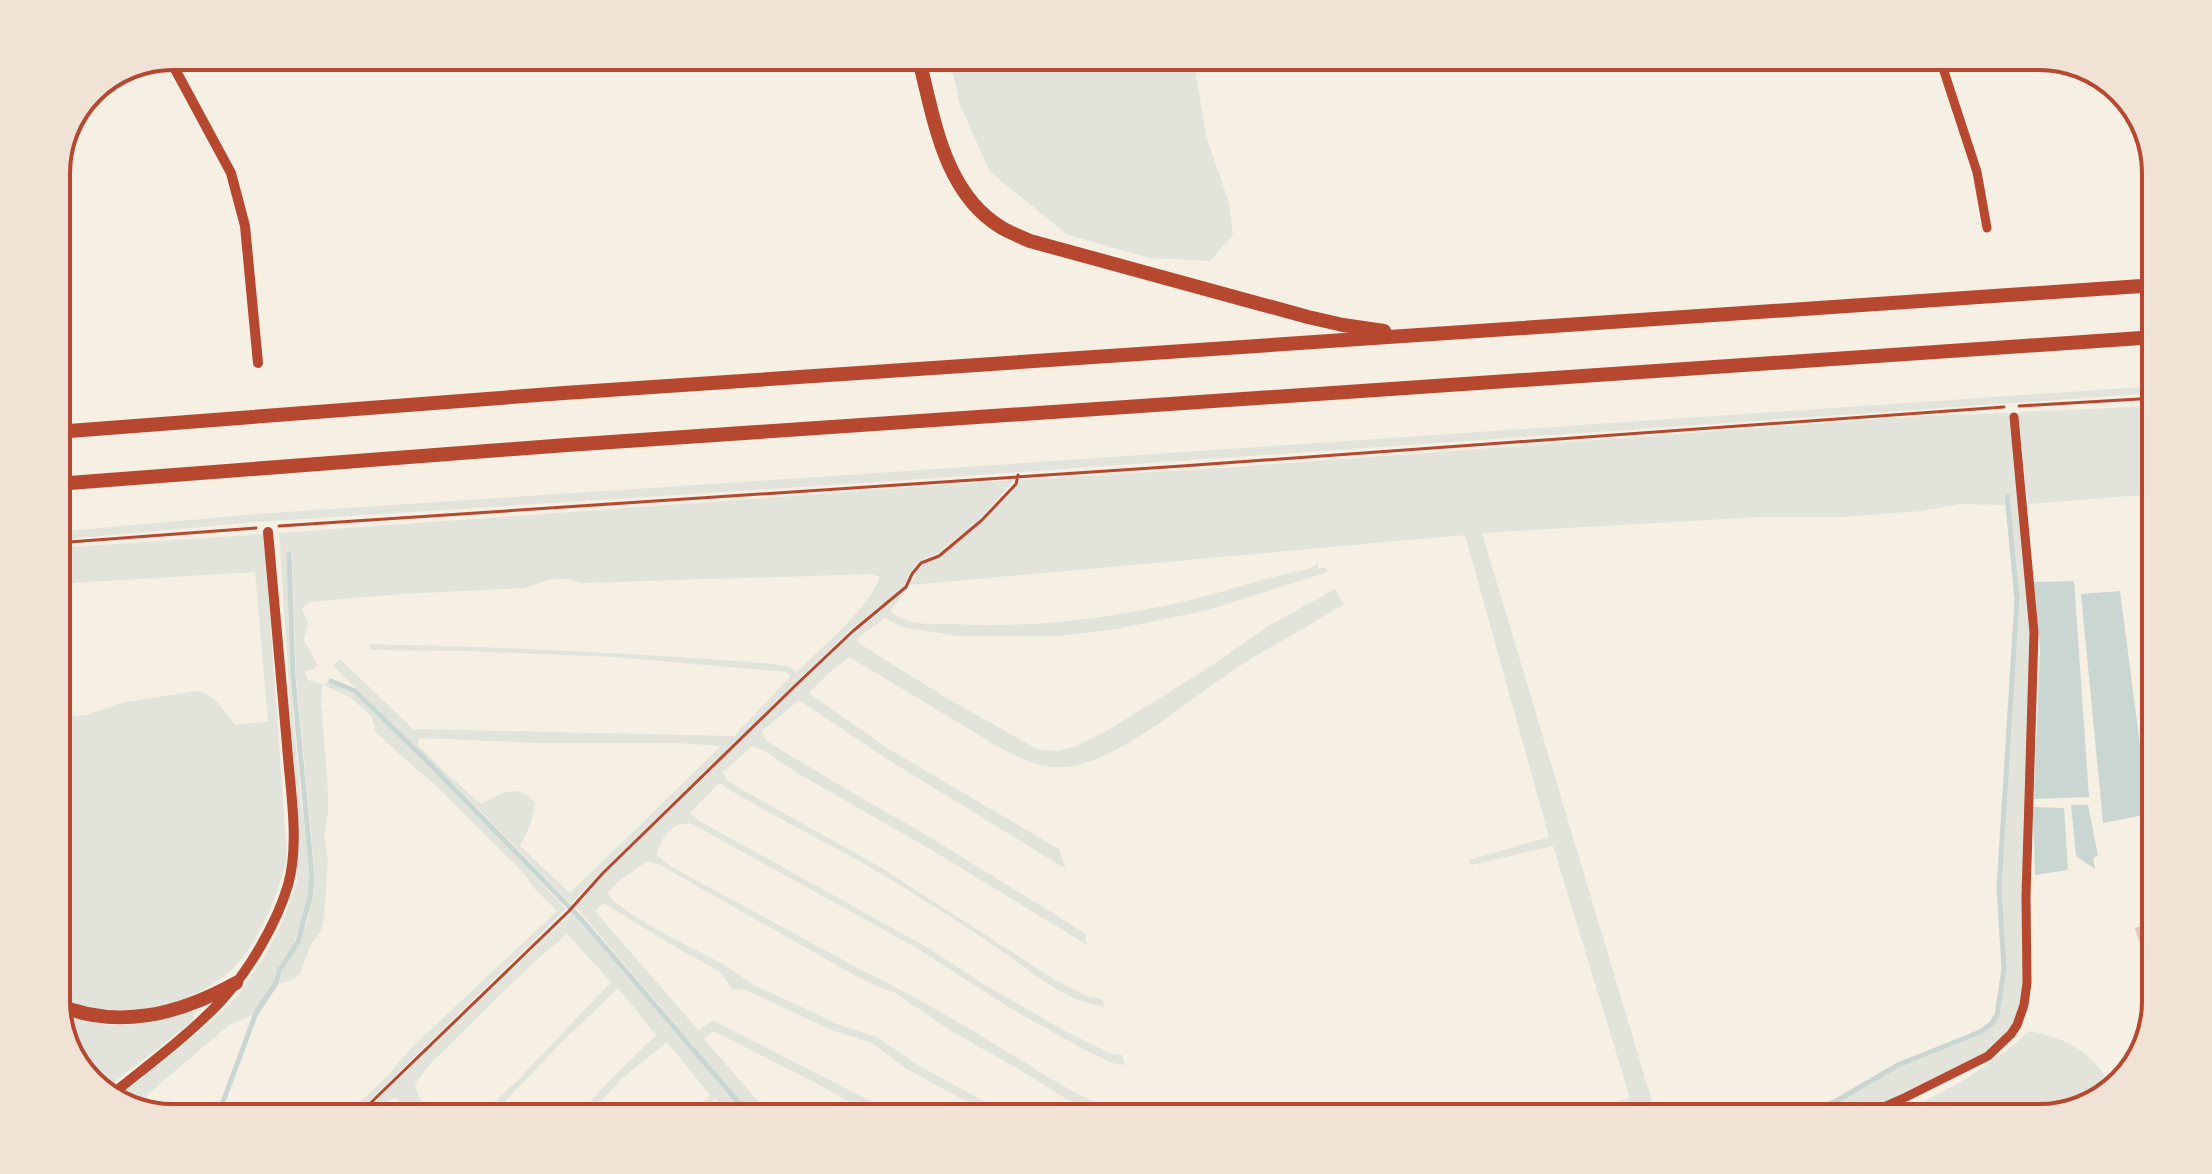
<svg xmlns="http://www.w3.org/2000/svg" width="2212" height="1174" font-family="Commissioner,sans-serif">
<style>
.green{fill:#e2e4dc;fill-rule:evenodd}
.water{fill:#c9d6d2}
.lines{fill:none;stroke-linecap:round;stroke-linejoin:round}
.stream{stroke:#c9d6d2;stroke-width:5}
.building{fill:#e6c5b7}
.path{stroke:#b5482f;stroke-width:3}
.tertiary{stroke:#b5482f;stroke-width:9}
.secondary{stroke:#b5482f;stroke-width:10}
.motorway{stroke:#b5482f;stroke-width:14}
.rim{fill:none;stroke:#b5482f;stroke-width:4}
</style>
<rect width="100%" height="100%" fill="#f6efe4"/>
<path class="green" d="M949 56H1193L1206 135 1229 203 1233 235 1210 261 1149 258 1068 235 990 172 960 105Z
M2156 386V393L863 483 257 522 56 540V532L256 514 862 474Z
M2156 406V494L2028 504 2018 412Z
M2004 413H2013L2031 651 2024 796 2022 898 2023 986 2020 1010 2007 1035 1988 1052 1955 1068 1872 1108 1844 1118H1799L1839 1102 1899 1066 1981 1034 1993 1025 1999 1015 2005 969 2001 888 2019 599 2008 493 2004 495 2005 505 1959 504 1921 511 1841 517H1761L1482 533 1657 1118H1564L1630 1098 1553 846 1472 865 1469 860 1549 837 1465 535 910 585 919 569 924 564 939 557 985 521 1018 485 1019 480 1221 468 1923 416Z
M1014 480 980 519 937 554 918 562 909 575 904 587 851 629 601 872 571 904 480 810 333 666 340 659 413 729 734 736 790 677 787 672 615 657 462 651 371 650 369 644C504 647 639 653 774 664L790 667 797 672C822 647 868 609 880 577L871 574 583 583 564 579 548 580 525 588 401 594 309 602 302 610 308 621 304 640 318 665 313 669 305 671 308 680 322 684 328 682 354 694 428 764 566 909 352 1118H343L389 1074 410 1049 557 911 534 888 522 871 437 787 376 733 371 716 351 698 322 684 321 698 328 792V812L324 836 328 860 324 917 321 931 310 946 301 972 294 979 279 984 282 971 301 940 308 919 315 873 296 676 292 552 287 550 290 680 301 801 309 850 310 882 305 909 294 944 276 971 273 986 254 1014 228 1026 148 1094 147 1101 137 1109 121 1106 114 1100 186 1043 220 1014 238 995 267 952 283 921 297 882V806L279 533ZM419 738 541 743H676L721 746 570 893 520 846C528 831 533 820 535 803 518 782 501 793 481 804L446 773 418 745Z
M264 534 287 856C280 892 258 946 230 971 188 1010 107 1024 56 995V718L86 715 125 702 198 691C216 695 223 711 235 725L268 721 255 572 56 584V548Z
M1318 563V568H1326L1328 572 1208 610 1122 628 1061 636H958L902 627 885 618 859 637V643L879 656 945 697 1037 749 1056 751 1074 747 1110 729 1216 663 1268 626 1335 589 1344 604C1309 626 1273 645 1238 667 1192 696 1108 773 1053 767 1020 764 988 740 959 723 923 701 886 679 849 657L829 673 809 693 887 748 1059 849 1066 869 887 759 799 700 762 731 766 741 858 796 923 833 1085 933 1087 945 935 852 797 773 765 751 752 746 723 772 726 779 741 789 880 867 1055 980 1089 997 1102 999 1105 1007C1062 1001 1028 968 993 945 959 922 924 900 890 879 834 845 774 818 719 783L690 813 698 820 928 948 982 983 1065 1031 1109 1053 1122 1055 1125 1065 1112 1063 1081 1048 1010 1008 915 947 692 824C673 820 660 838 657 855L670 866 867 973C915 996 961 1023 1006 1051 1051 1078 1084 1104 1137 1115V1118H1108L1068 1100 1020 1070 953 1032 894 992 881 988 856 976 658 864 647 861 619 881 607 893 615 902 633 915 666 935 725 965 754 985 842 1026 877 1037 921 1067 1015 1118H997L905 1068 872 1043 831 1030 744 989 733 990 719 971 684 952 603 903 595 911 699 1031 712 1020 904 1118H879L810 1080 713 1031 704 1039 773 1118H755L576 907 604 875 799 685 855 633 908 589 890 611C906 626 933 624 954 624 1027 628 1101 620 1173 604 1219 594 1263 578 1309 569Z
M572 913 749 1118H730L715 1099 695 1118H686L710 1095 667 1042 620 1080 587 1118H576L610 1080 656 1035 618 988 561 1043 489 1118H477L517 1081 611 982 567 934 534 962 430 1064 415 1084C418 1104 429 1106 443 1118H428L395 1098 390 1100 371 1118H358Z
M190 1011 195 1012 193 1021 104 1090 76 1066 58 1014C110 1030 139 1028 190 1011Z
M2029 1031C2069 1039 2092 1052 2113 1088L2103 1098 2039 1118H1887C1938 1097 1988 1069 2029 1031Z"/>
<path class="water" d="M2074 581 2089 797 2034 799 2040 648 2034 582Z
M2120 591 2149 814 2103 823 2081 594Z
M2071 805H2088L2098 856 2093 858 2095 869 2076 856Z
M2033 807 2064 808 2068 870 2035 875Z"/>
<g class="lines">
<path class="stream" d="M331 681 355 691 429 763 581 919 752 1118
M217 1118 256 1013 276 983 279 971 298 942 310 897 312 875 293 677 289 554
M1795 1118 1838 1100 1898 1065 1980 1032 1991 1024 1997 1015 2004 969 1999 888 2017 599 2007 496"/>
</g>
<path class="building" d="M2156 921V965L2147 968 2135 928Z"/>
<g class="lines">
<path class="path" d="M2019 406 2156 398
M279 526 1182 466 2004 407
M56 543 256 528
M355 1118 569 911 603 873 797 684 853 631 906 587 912 574 921 563 939 556 982 520 1016 484 1018 475"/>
<path class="tertiary" d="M1939 56 1977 172 1987 228
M1859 1118 1906 1097 1988 1056 2011 1034 2017 1025 2024 1005 2027 983 2026 896 2034 632 2014 417"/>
<path class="secondary" d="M169 58 231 173 245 226 258 363
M110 1096C148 1065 188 1036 221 1001 248 972 277 923 288 885 300 843 290 789 287 745 280 674 274 603 268 532"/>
<path class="motorway" d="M918 56C934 117 943 193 1002 228 1011 233 1021 237 1030 241L1308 317 1343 325 1384 331
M56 432 564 393 2156 285
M56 484 567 445 2156 337
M56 1004C118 1031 180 1014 236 983"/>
</g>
<path d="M0 0H2212V1174H0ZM173 70H2039A103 103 0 0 1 2142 173V1001A103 103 0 0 1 2039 1104H173A103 103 0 0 1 70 1001V173A103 103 0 0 1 173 70Z" fill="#f1e2d6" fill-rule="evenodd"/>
<path class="rim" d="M173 70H2039A103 103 0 0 1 2142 173V1001A103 103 0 0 1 2039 1104H173A103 103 0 0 1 70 1001V173A103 103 0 0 1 173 70Z"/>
</svg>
